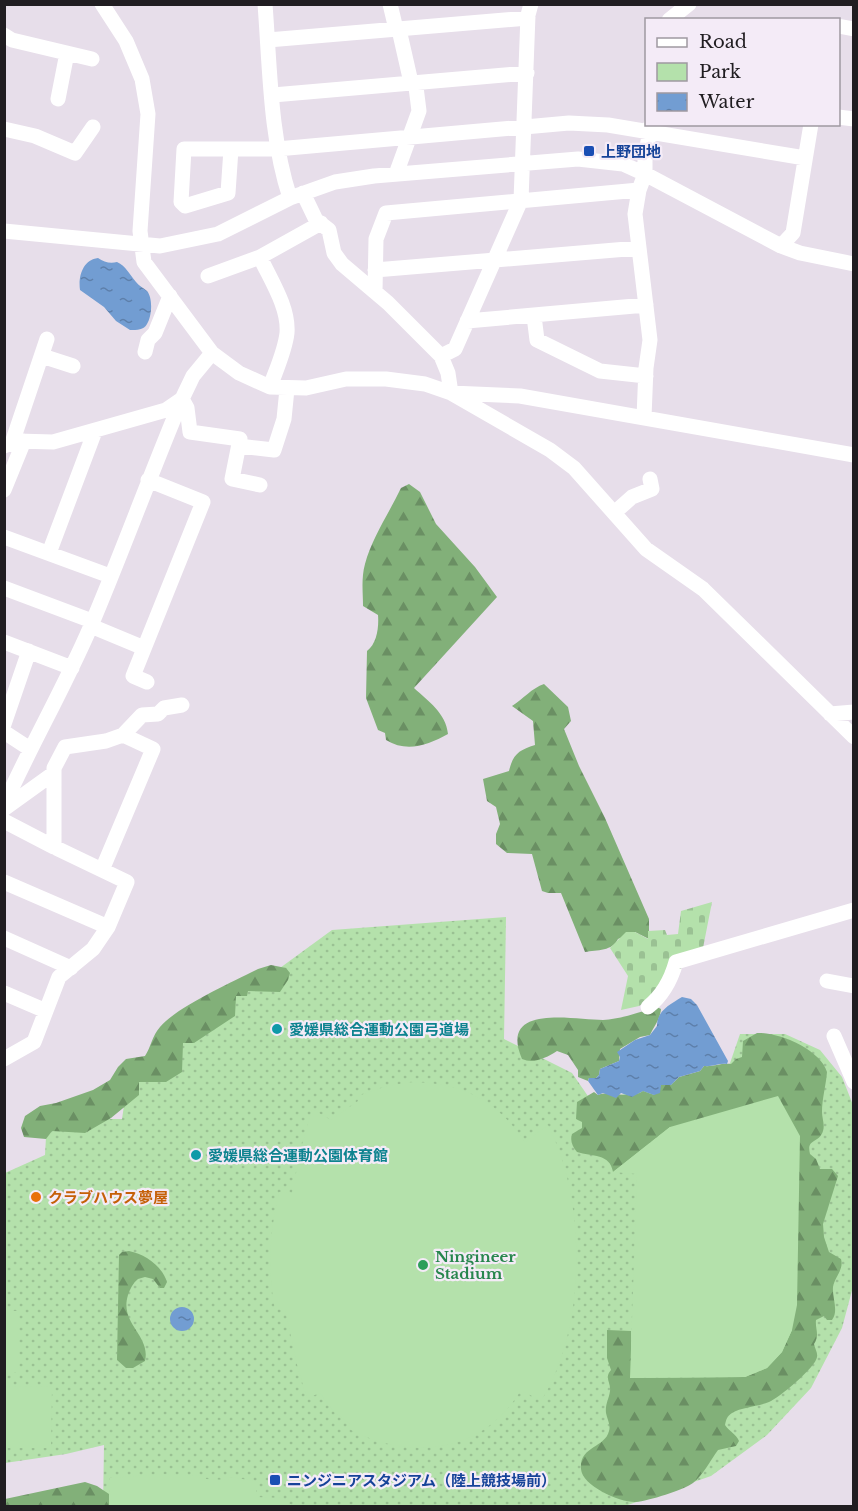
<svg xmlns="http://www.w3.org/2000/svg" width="858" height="1511" font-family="'Libre Baskerville','Noto Sans JP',serif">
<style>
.green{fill:url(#green-dots)}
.forest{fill:url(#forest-firs)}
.cemetery{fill:url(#cemetery-stones)}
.pitch{fill:#b4e1ab}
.water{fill:url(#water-ripples)}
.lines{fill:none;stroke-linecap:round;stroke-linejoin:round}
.minor{stroke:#fff;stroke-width:15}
.transit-dot{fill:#1a4fb4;stroke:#f4ebf7;stroke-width:2}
.culture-dot{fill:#0f9aa8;stroke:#f4ebf7;stroke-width:2}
.food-dot{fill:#e8710a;stroke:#f4ebf7;stroke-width:2}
.leisure-dot{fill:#2e9e5b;stroke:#f4ebf7;stroke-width:2}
.labels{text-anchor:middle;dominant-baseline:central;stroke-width:4.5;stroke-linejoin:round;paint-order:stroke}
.transit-label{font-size:15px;font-weight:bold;fill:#164399;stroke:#f4ebf7;text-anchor:start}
.culture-label{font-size:15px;font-weight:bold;fill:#0d838f;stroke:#f4ebf7;text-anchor:start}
.food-label{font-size:15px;font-weight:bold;fill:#c56008;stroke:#f4ebf7;text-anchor:start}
.leisure-label{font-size:15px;font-weight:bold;fill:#27864d;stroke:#f4ebf7;text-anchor:start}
</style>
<defs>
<pattern id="green-dots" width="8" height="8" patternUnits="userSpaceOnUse" patternTransform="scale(1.5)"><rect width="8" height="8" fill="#b4e1ab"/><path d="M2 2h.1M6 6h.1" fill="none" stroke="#9ac193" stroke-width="1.8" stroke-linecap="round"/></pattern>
<pattern id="forest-firs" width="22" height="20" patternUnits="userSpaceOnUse" patternTransform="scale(1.5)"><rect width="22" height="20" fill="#82b079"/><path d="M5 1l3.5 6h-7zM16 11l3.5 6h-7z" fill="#6a8f63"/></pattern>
<pattern id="cemetery-stones" width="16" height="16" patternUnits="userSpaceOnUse" patternTransform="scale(1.5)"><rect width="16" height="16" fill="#b4e1ab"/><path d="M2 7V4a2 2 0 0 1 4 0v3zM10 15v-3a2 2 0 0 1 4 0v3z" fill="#9ac193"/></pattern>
<pattern id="water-ripples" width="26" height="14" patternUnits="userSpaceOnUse" patternTransform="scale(1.5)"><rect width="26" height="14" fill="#729dd2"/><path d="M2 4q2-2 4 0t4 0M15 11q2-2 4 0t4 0" fill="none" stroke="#5d7faa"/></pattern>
</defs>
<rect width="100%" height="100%" fill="#e7deea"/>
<path class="green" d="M506 917 504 1039 572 1073 592 1102 728 1069 740 1034H785L820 1050 842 1077 853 1105 854 1283 842 1328 811 1388 767 1435 711 1476 625 1506H103L104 1445 66 1454 5 1463V1173L45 1155 47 1119H122L129 1072 171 1043 210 1003 258 984 332 930Z"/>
<path class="forest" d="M409 484 420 492 436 524 475 567 497 597 414 688C428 701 446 713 448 734 428 745 407 753 386 740L385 733 378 730 366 698 367 651C377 644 379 627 378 615L363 606C363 593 361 578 365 564 372 538 389 513 401 488Z
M544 684 568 707 571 721 564 729 579 766 605 818 649 919V939L635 932 618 939C613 951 597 950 585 952L561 893H548L542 891 532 854 507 853 496 844V834L500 824 496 807 487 801 483 779 509 771C513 754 519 750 535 745L533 721 512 706C523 699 532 688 544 684Z
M271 965 286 968 290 973 288 980 280 992 248 991 247 996H236L235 1016 194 1043H183L182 1072 166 1082H139V1095L111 1118 85 1133 52 1131 46 1139 24 1137 21 1128 25 1116 40 1106 56 1103 93 1090 110 1080 118 1067 126 1059 145 1056C151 1047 152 1036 160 1027 178 1006 231 983 258 969Z
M657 1007 661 1009C660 1020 654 1026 650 1035L640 1037 620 1049 619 1061 600 1069 599 1075 596 1078H589L588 1081 578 1077V1070L568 1055 557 1051C546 1058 534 1064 522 1059 498 1003 574 1020 603 1020 621 1019 640 1012 657 1007Z
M757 1033C779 1032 821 1050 827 1072 826 1085 822 1099 822 1112 822 1118 825 1125 823 1131 819 1144 806 1138 810 1154L816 1159 820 1169H832L838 1176 823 1224 824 1237 829 1252 841 1259C844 1270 835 1276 833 1287 832 1298 839 1311 832 1320H827L824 1316 816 1320C815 1329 820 1335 814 1344 815 1349 818 1353 817 1357 816 1367 779 1398 769 1402 757 1407 742 1407 732 1413 727 1416 726 1420 725 1425 730 1432 736 1434 739 1441L736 1446 718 1450C710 1461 703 1475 693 1483 684 1490 648 1501 636 1502 621 1503 582 1486 581 1469 579 1446 605 1448 609 1431 611 1425 607 1419 606 1413 605 1404 609 1399 610 1391 611 1382 604 1378 611 1370L607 1358V1330L631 1331V1378L745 1377 767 1368 782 1352 792 1330 670 1127 613 1172C610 1153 592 1157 577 1152 572 1146 570 1141 572 1134L582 1128V1122L576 1119 577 1102 594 1092 598 1095C609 1090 631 1100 643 1091L654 1095 661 1085H671L679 1077 700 1071 704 1066C713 1067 720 1063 731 1064L736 1059 742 1057 743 1041Z
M129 1251C145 1254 162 1266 167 1282L164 1288H160L153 1279 145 1277 138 1279C133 1283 130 1289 128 1295 119 1324 151 1335 145 1361L133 1368H126L117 1360 119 1255 122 1252Z
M85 1482 97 1486 109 1494V1506H5V1499Z"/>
<path class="cemetery" d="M712 902 703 948 645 1002 639 1006 621 1010 628 976 610 948 626 932H635L648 939V931L665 930 667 935 678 934 681 911Z"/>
<path class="pitch" d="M414 1082C465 1084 496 1100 525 1142L548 1125C587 1201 587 1328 541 1401L521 1390C483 1454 410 1462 347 1428L350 1424 334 1412 320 1393 307 1398 298 1369 285 1309H275C267 1270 270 1231 279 1192L292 1193 301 1148 312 1109 331 1120 358 1101 357 1097C376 1088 394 1084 414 1082Z
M778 1096 800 1136 797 1305 792 1330 782 1352 767 1368 745 1377 630 1378 637 1174 613 1172 670 1127Z
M5 1311H19V1372H5Z
M5 1386 52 1387 51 1448H5Z
M162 1474 205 1476 206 1479 228 1480 229 1477 256 1481V1497L283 1498V1504H291V1506H109L110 1478Z"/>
<path class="water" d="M98 258C104 262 110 264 117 262 126 266 130 275 136 282 139 286 144 288 147 291 153 298 152 316 147 324 144 330 137 330 130 330L116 321 104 307 80 290C78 276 83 260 98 258Z
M682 997 691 999 697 1005 728 1061 727 1064C719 1063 712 1067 704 1066L700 1071 679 1077 671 1085H661L660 1093 654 1095 643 1091 632 1097 621 1093 616 1098 603 1093 598 1095 588 1081 589 1078H596L599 1075 600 1069 619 1061 620 1057 617 1052 635 1040 650 1035 657 1026C657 1011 669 1005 682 997Z
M170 1319a12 12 0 1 1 24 0a12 12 0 1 1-24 0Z"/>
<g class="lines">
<path class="minor" d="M102 4 126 41 142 79 148 114 140 231 144 262 212 353 239 373 270 387 306 388 346 379H386L425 384 451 393 550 450 574 468 646 549 703 589 854 737
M265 4C270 69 270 137 290 198
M390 4 395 25 400 34 410 78 416 87 419 111 396 174
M531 4 528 15 521 200 455 349 441 356 448 373 451 393 520 396 854 455
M669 20 689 4
M838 26 854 29
M4 35 12 40 92 59
M268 40 528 18
M273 95 527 73
M58 99 67 53
M838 117 854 119
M4 129 35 136 75 153 93 127
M231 149 228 193 185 206 181 202 184 149H277L569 123 608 125 805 158
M303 193 316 220 329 230 334 253 342 264 375 292
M4 231 160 246 218 234 290 198 335 182 374 176 578 159 623 164 645 174 781 246 800 253 854 264
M781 246 793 233 811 124
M260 257C270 279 289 307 287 333 285 351 276 370 270 387
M375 270 639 248
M208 276 260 257 321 223
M534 316 537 340 600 371 646 376
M467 321 646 305
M145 352 148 340 155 333 170 296
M42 356 73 366
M441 356 388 303 375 292 376 239 386 213 639 190
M182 399 187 408 190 432 240 439 232 479 260 485
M644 417 646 368 650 340 635 214 639 190 645 174V159L651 124
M12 443 47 339
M4 446 17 441 53 442 166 410 182 399
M239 446 274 450 284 419 287 389
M4 490 24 441
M614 513 632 497 652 489 650 479
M4 537 110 576
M49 553 95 431
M4 588 92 621
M91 626 144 648
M4 642 72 668
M147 682 133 676 203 502 148 480
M830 714 854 712
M4 724 29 651
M4 732 30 749
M4 805C31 745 64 688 90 628 122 553 150 475 182 399L193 376 212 353
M4 809 54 773
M4 821 54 847 127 882 108 927 93 949 59 977 34 1042 4 1059
M54 847V768L65 747 106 741 123 735 142 715 158 714 164 708 182 705
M102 870 153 749 123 735
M4 882 108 927
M4 938 71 968
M827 981 854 986
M4 993 46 1011
M648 1007C663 995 671 980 676 962L854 910
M834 1036 854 1082"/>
</g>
<g class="transit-dot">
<rect x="583" y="145" width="12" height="12" rx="3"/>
<rect x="269" y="1474" width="12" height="12" rx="3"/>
</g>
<g class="culture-dot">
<circle cx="277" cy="1029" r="6"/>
<circle cx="196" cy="1155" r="6"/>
</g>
<circle class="food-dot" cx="36" cy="1197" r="6"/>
<circle class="leisure-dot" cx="423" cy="1265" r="6"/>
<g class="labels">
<g class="transit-label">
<text x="601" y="151">上野団地</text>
<text x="287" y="1480">ニンジニアスタジアム（陸上競技場前）</text>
</g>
<g class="culture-label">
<text x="289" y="1029">愛媛県総合運動公園弓道場</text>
<text x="208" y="1155">愛媛県総合運動公園体育館</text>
</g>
<g class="food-label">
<text x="48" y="1197">クラブハウス夢屋</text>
</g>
<g class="leisure-label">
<text x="435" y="1256">Ningineer<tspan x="435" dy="17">Stadium</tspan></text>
</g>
</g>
<rect width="858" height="1511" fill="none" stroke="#201d21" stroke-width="12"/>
<rect x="645" y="18" width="195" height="108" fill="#f4ebf7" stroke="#9f99a1" stroke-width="1.5"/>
<rect x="657" y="38" width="30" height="9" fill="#ffffff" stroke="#9f99a1" stroke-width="1.5"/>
<text x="699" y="48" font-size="18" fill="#201d21">Road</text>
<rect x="657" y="63" width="30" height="18" fill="#b4e1ab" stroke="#9f99a1" stroke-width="1.5"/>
<text x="699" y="78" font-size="18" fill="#201d21">Park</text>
<rect x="657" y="93" width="30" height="18" fill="url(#water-ripples)" stroke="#9f99a1" stroke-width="1.5"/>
<text x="699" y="108" font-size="18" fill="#201d21">Water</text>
</svg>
